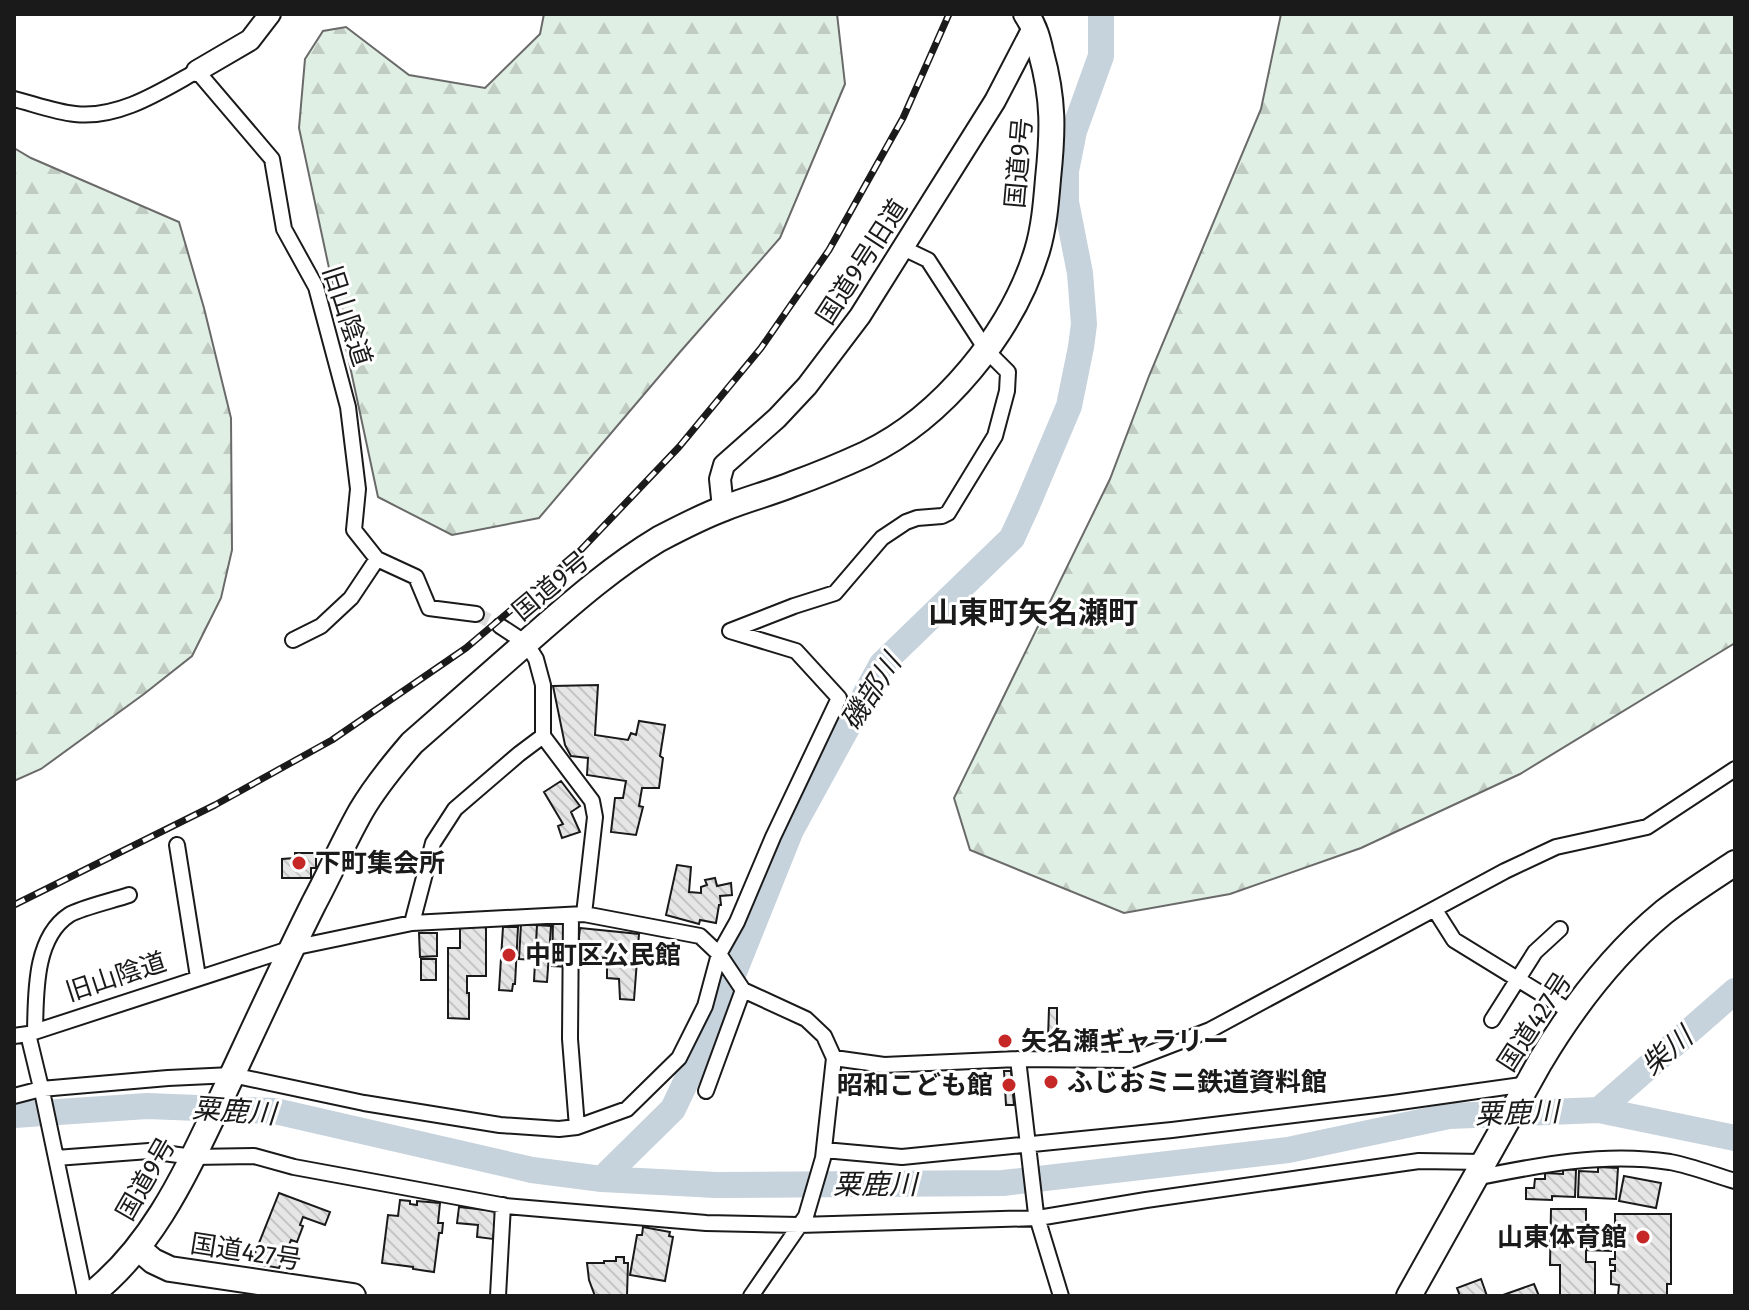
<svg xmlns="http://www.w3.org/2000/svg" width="1749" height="1310" font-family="'Fira Sans Condensed','Noto Sans JP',sans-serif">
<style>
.forest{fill:url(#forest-firs);stroke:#6a6a6a;stroke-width:2}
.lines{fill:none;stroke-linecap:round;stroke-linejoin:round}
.river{stroke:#c6d2dc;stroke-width:26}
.building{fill:url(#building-back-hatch);stroke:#1a1a1a;stroke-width:2}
.street-tunnel{stroke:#ddd;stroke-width:14;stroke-dasharray:14 7;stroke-linecap:butt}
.street-casing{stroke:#1a1a1a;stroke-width:18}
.secondary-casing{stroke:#1a1a1a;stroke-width:24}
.highway-casing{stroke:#1a1a1a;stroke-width:28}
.street{stroke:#fff;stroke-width:14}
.secondary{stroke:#fff;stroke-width:20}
.highway{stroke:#fff;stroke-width:24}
.rail-casing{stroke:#1a1a1a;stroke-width:7}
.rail{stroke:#fff;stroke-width:4;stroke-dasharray:12;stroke-linecap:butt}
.poi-dot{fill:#c62828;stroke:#fff;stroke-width:3}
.labels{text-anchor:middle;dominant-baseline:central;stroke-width:6;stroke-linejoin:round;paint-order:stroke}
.street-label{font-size:26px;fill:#1a1a1a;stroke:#fff}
.poi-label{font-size:26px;font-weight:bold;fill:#1a1a1a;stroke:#fff;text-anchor:start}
.water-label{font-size:28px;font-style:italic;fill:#1a1a1a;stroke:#fff}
.quarter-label{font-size:30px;font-weight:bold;fill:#1a1a1a;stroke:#fff}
</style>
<defs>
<pattern id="forest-firs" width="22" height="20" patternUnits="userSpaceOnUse" patternTransform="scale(2)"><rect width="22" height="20" fill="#e0efe3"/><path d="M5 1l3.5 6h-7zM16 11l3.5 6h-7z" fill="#c0ccc2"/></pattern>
<pattern id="building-back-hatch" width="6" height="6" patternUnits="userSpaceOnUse" patternTransform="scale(2)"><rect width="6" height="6" fill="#e6e6e6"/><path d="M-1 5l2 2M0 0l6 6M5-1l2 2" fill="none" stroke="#c5c5c5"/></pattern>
</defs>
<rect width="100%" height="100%" fill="#fff"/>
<path class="forest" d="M544 14H837L845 84 780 238 680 352 539 518 452 535 378 497 299 128 305 59 323 31 346 27 409 75 485 88 540 34Z
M1281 14H1735V643L1520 774 1361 848 1230 894 1124 913 970 850 954 798 1110 479 1149 376 1261 109Z
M14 148 31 158 179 222 204 308 231 418 232 550 221 598 192 656 144 694 41 769 14 781Z"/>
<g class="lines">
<path class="river" d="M1599 1110 1735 991
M14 1115 147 1106 275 1111 532 1170 602 1179 716 1185 1003 1183 1288 1150 1449 1116 1599 1110 1735 1138
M602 1179 673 1109 712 1027 791 830 882 664 1012 538 1028 503 1069 406 1081 347 1084 324 1080 273 1066 202V171L1074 131 1101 56V14"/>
</g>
<path class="building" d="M598 685 595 735 628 740 631 733 636 735 639 721 665 725 660 756 663 758 659 788H642L639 806 643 807 636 835 611 832 615 798H623L626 781 587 775 588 758 571 756 565 745 553 686Z
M561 781 580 806 571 812 580 832 562 838 558 826 563 824 544 792Z
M295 853H316V868H311V878H282V859L295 858Z
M677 865 691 867 689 892 701 893V887L707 885 705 880 715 878 717 886 731 883 732 895 720 896 721 905H719L716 923 700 920 699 924 666 915Z
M553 923 569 924 568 967 552 966Z
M521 924 537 925 535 960 519 959Z
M537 925 551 926 547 982 534 981Z
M460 927H486V976H467V993H469V1019L448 1018V948H460Z
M503 927H518L515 984H513L512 991 499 990Z
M580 928 639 934 634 1000 620 999 619 979 607 978V958L577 956Z
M419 933H437V956L420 957Z
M421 959H436V980H421Z
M1049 1008H1057V1039H1048Z
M1004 1071H1011L1014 1105H1006Z
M1598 1167 1618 1168 1616 1199 1578 1197 1579 1171 1598 1172Z
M1563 1169 1576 1170 1575 1197 1552 1196V1200L1526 1199V1188H1534L1535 1179H1545V1173L1563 1174Z
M1624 1176 1661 1183 1656 1208 1619 1201Z
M279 1193 330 1212 325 1225 303 1217 300 1225 303 1226 297 1242 291 1240 279 1268 251 1263Z
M400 1200 410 1201V1204L417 1205V1201L440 1203 438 1223H443L442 1233H439L434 1272 413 1269V1267L382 1263 388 1215 398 1216Z
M459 1207 496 1211 493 1239 477 1237 478 1225 457 1223Z
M1551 1209H1586V1262H1595V1296H1560V1265H1550Z
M1615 1214H1671V1284H1667V1295L1618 1296 1619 1285 1611 1284V1271H1615V1265H1610V1259H1615Z
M643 1227 670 1232 669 1236 673 1237 665 1281 630 1275 637 1235H642Z
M1586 1243 1611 1244V1251L1586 1250Z
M616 1257H624V1263H628L627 1296H595L589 1280 587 1263H604V1261H616Z
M1481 1279 1487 1296H1460L1457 1288Z
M1534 1284 1539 1296H1503V1295Z"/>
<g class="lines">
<path class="street-tunnel" d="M476 614 500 626"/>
<g class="street-casing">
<path id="street" d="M14 99C34 104 55 112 75 114 119 119 161 91 197 71L272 159 284 229 316 287 348 407 358 489 354 530 377 559 416 577 429 608 476 614
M500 626 526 643 536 659 543 685V736L592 801 595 817 584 914
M293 640 321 626 351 598 377 559
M177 845 198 977
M1435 910 1454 940 1571 1012
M571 915 570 1039 577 1127
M412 923 433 843 455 809 519 754 543 736
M1492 1020 1535 952 1560 929
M35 1031C36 994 34 938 69 915 80 908 115 900 129 895
M28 1034 43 1096 85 1296
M14 1036 28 1034 292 948 412 923 584 914 700 936 719 954 743 990 806 1019 824 1036 834 1058 823 1158 806 1216 751 1296
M834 1058 884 1065 1018 1059 1132 1060 1210 1030 1505 871 1556 847 1647 827 1735 769
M1018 1059 1036 1214 1061 1296
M706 1091 743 990
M14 1096 41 1089 168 1078 232 1075 364 1103 500 1125 559 1129 577 1127 627 1109 679 1058 705 1006 719 954 737 922 773 837 839 698 796 651 730 631 794 606 835 593 882 538 906 522 917 518 942 516 948 513 995 436 1007 391 1008 372 987 351 928 260 903 248
M824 1150 902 1157 1172 1130 1393 1103 1528 1084
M56 1158 149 1151 193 1157 254 1156 294 1167 506 1206 706 1223 799 1225 1038 1218 1146 1200 1419 1161 1484 1162
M1475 1178C1539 1165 1604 1152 1670 1162 1692 1166 1714 1175 1735 1181
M498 1296 503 1205"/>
</g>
<g class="secondary-casing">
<path id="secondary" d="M197 71 250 40 270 14
M723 508 720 479 724 465 777 418 807 386 860 316 995 101 1034 26"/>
</g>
<g class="highway-casing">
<path id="highway" d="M138 1248 153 1261 170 1269 353 1296
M89 1296C153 1247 186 1172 220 1101 251 1035 281 969 314 903 330 873 344 841 361 811 375 787 393 765 412 743 453 707 494 671 535 635 574 601 614 566 659 539 680 528 703 516 725 508 747 499 771 493 793 484 818 475 842 465 866 454 943 417 1012 332 1037 251 1044 228 1046 203 1048 179 1053 131 1054 100 1041 53 1038 39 1035 27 1026 14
M1409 1296 1540 1062C1574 1005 1613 954 1664 912 1687 894 1711 879 1735 863"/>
</g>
<use href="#street" class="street"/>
<use href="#secondary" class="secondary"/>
<use href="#highway" class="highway"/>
<g class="rail-casing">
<path id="rail" d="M14 905 215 805 332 740 466 648 577 554 679 447 761 348 829 250 903 118 949 14"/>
</g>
<use href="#rail" class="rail"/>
</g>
<g class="poi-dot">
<circle cx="299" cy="863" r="8"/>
<circle cx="509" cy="955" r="8"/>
<circle cx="1005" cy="1041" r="8"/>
<circle cx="1051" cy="1082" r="8"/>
<circle cx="1009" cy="1085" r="8"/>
<circle cx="1643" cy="1237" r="8"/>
</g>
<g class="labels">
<g class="street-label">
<text transform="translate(1019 163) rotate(-85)">国道9号</text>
<text transform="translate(862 262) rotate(-57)">国道9号旧道</text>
<text transform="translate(347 316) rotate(72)">旧山陰道</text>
<text transform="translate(551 586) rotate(-40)">国道9号</text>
<text transform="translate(116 977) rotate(-18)">旧山陰道</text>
<text transform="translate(1535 1022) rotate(-57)">国道427号</text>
<text transform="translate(146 1179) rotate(-60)">国道9号</text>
<text transform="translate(246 1252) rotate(9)">国道427号</text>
</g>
<g class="poi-label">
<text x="315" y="863">下町集会所</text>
<text x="525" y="955">中町区公民館</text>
<text x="1021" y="1041">矢名瀬ギャラリー</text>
<text x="1067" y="1082">ふじおミニ鉄道資料館</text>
<text x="993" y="1085" text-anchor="end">昭和こども館</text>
<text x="1627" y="1237" text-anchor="end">山東体育館</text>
</g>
<g class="water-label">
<text transform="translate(871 692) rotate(-57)">磯部川</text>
<text transform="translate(1667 1051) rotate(-41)">柴川</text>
<text transform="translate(234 1111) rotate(4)">粟鹿川</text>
<text transform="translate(1517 1113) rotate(-2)">粟鹿川</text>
<text x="875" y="1184">粟鹿川</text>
</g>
<g class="quarter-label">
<text x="1033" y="613">山東町矢名瀬町</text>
</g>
</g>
<rect width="1749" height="1310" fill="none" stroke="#1a1a1a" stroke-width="32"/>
</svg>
